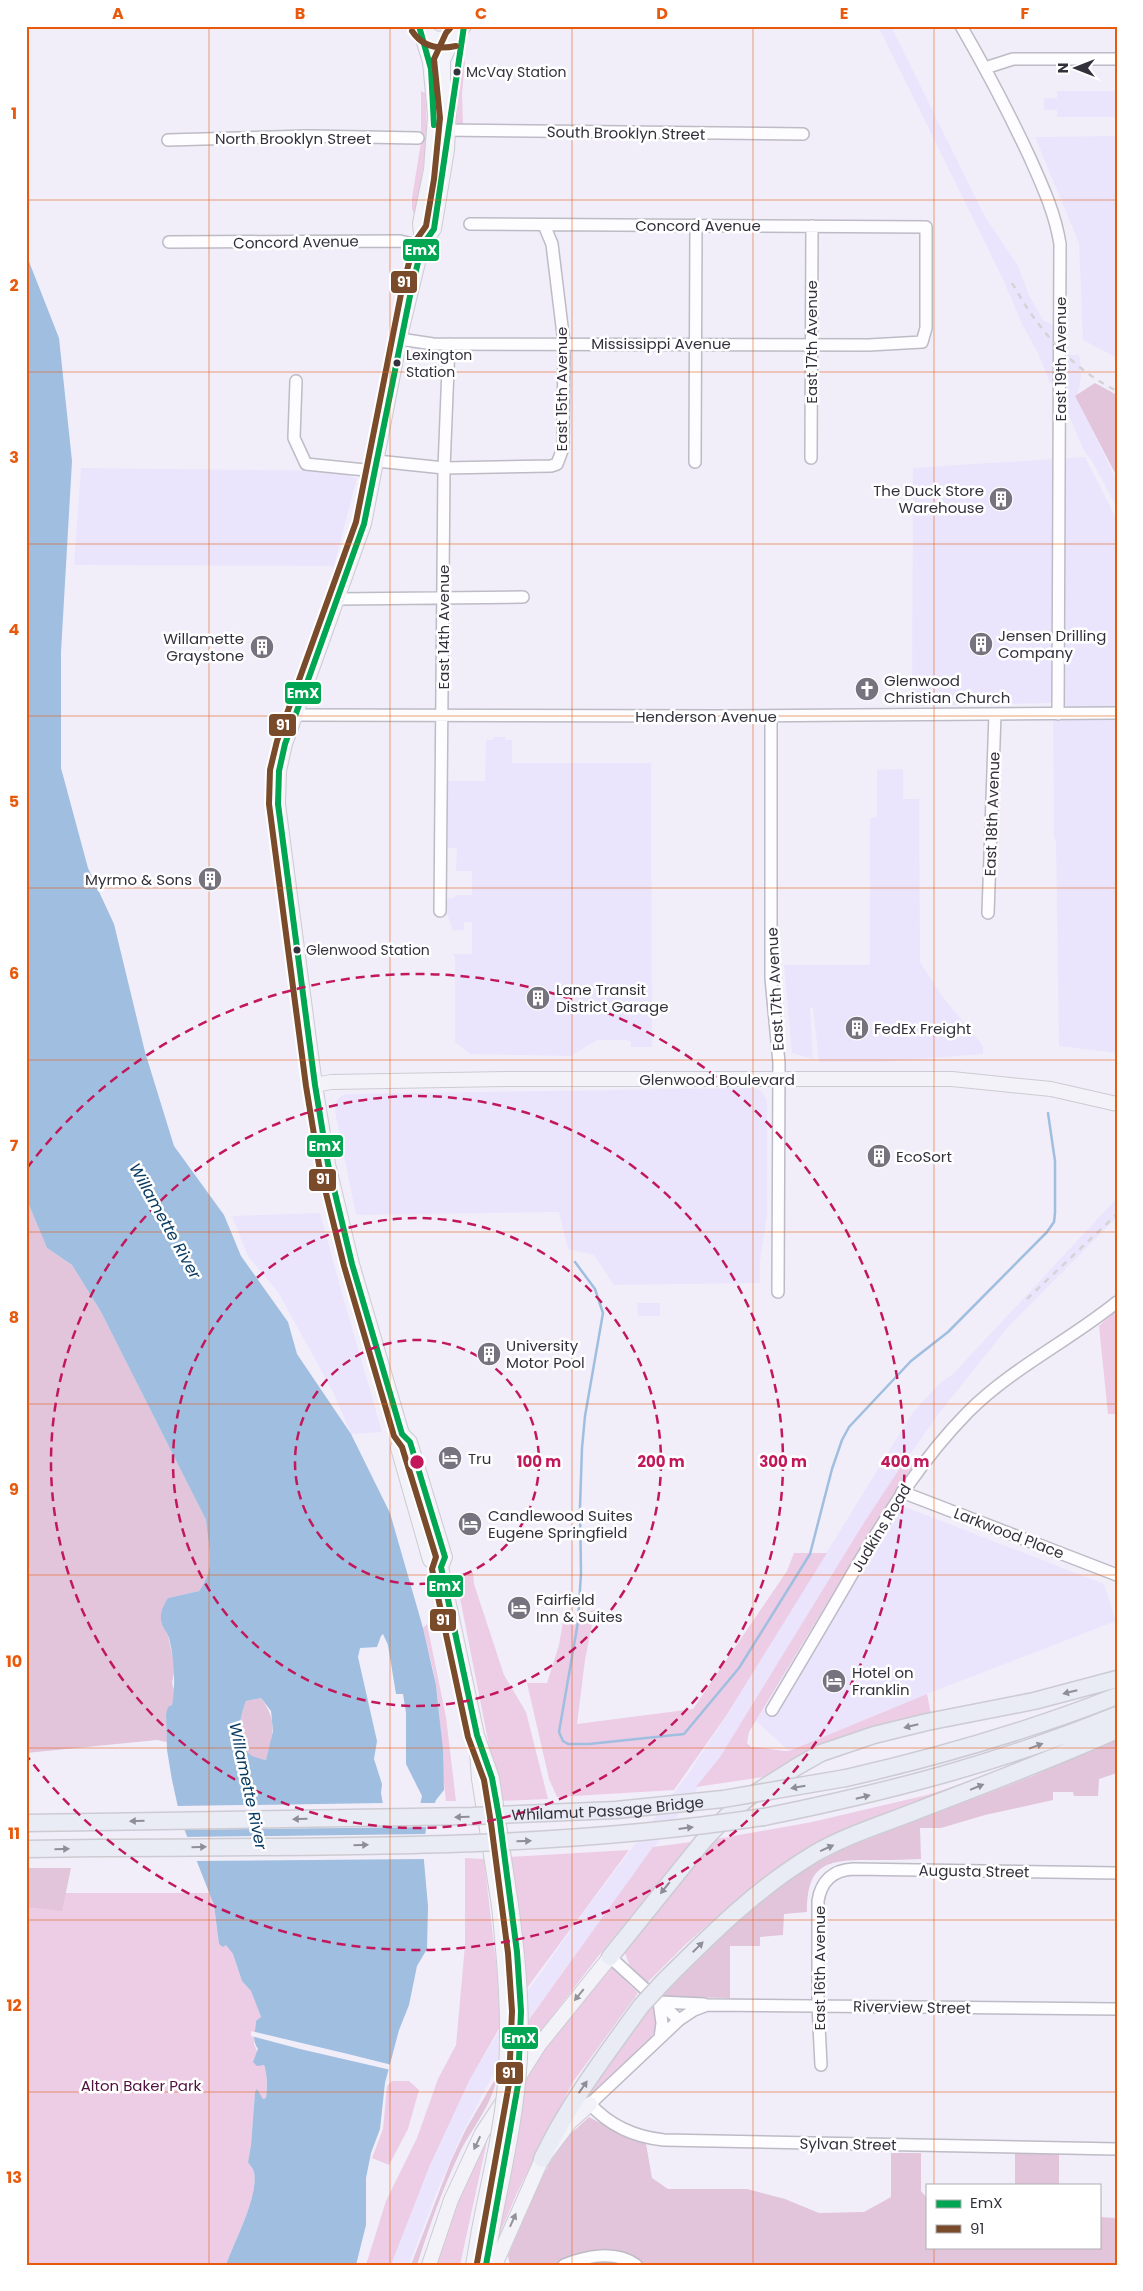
<svg xmlns="http://www.w3.org/2000/svg" width="1143" height="2291" font-family="Poppins,sans-serif">
<style>
.built{fill:#eae5fc}
.green{fill:#eccde5}
.forest{fill:#e2c4db}
.water{fill:#a0bedf;fill-rule:evenodd}
.pier{fill:#f1eefa}
.lines{fill:none;stroke-linecap:round;stroke-linejoin:round}
.stream{stroke:#a0bedf;stroke-width:2.5}
.minor-casing{stroke:#bdbbc5;stroke-width:14}
.major-casing{stroke:#cdcbd2;stroke-width:16}
.highway-casing{stroke:#cdcbd2;stroke-width:19}
.minor{stroke:#fdfcfe;stroke-width:11}
.major{stroke:#f2f2f8;stroke-width:14}
.highway{stroke:#e9ebf5;stroke-width:16}
.rail{stroke:#d4d4d7;stroke-width:2.5;stroke-dasharray:6 6;stroke-linecap:butt}
.major-bridge-casing{stroke:#cdcbd2;stroke-width:16;stroke-linecap:butt}
.highway-bridge-casing{stroke:#cdcbd2;stroke-width:19;stroke-linecap:butt}
.major-bridge{stroke:#f2f2f8;stroke-width:14}
.highway-bridge{stroke:#e9ebf5;stroke-width:16}
.bus-1-casing{stroke:#fff;stroke-width:10}
.bus-2-casing{stroke:#fff;stroke-width:10}
.bus-1{stroke:#00a651;stroke-width:6}
.bus-2{stroke:#7a4b2a;stroke-width:6}
.oneway{fill:#8e8e98}
.oneway2{fill:#92929a}
.grid{fill:none;stroke:#e8590c;stroke-width:1;stroke-opacity:0.55}
.ring{fill:none;stroke:#c2185b;stroke-width:2.5;stroke-dasharray:9 6}
.bus-dot{fill:#33313b;stroke:#fff;stroke-width:2}
.labels{text-anchor:middle;dominant-baseline:central;stroke-width:5;stroke-linejoin:round;paint-order:stroke}
.bus-label{font-size:14px;fill:#33313b;stroke:#fff;text-anchor:start}
.street-label{font-size:15px;fill:#33313b;stroke:#fff}
.poi-label{font-size:15px;fill:#33313b;stroke:#fff;text-anchor:start}
.park-label{font-size:15px;fill:#50113e;stroke:#fff}
.water-label{font-size:16px;font-style:italic;fill:#0a3c63;stroke:#fff}
.centre{fill:#c2185b;stroke:#fff;stroke-width:2.5}
.ring-label{font-size:15px;text-anchor:middle;font-weight:bold;fill:#c2185b;stroke:#fff;stroke-width:5;stroke-linejoin:round;paint-order:stroke}
.line-badge{stroke:#fff;stroke-width:2}
.badge-label{font-size:14px;text-anchor:middle;font-weight:bold;fill:#fff}
.neatline{fill:none;stroke:#e8590c;stroke-width:2}
.grid-label{font-size:16px;text-anchor:middle;font-weight:bold;fill:#e8590c}
</style>
<rect width="100%" height="100%" fill="#f1eefa"/>
<path class="built" d="M878 26H891L984 215 1018 266 1028 293 1043 320 1054 326V385L1050 383 1038 353 1023 326 1002 277Z
M1057 91H1117V117H1057V110H1044V98H1057Z
M1117 136V358L1083 340 1079 243 1035 137Z
M1066 355H1078L1080 358 1081 378 1077 399 1117 481V508L1092 461 1084 451 1067 411 1064 376Z
M1085 457 1117 520V1053L1059 1046 1056 841 1054 837 1053 703 912 706 913 468Z
M81 468 345 471 351 477 357 478 334 566 74 565Z
M493 737H505V740H512V763H651L652 1047H631V1042L626 1040H597L571 1056 470 1054 455 1042V958L453 954H472V922H464V930L453 931 447 914V898H455V895H472V871H456L457 848H448L447 781H485L486 740H493Z
M903 769V799H919L920 962 942 996 983 1046V1054L883 1062H819L813 1008H810L813 1059 792 1053 784 965H870V818L877 817V770Z
M753 1088 761 1091 767 1100V1215L760 1261V1283L614 1285 594 1255 568 1249 559 1212 356 1215 335 1111 337 1100 341 1096 347 1094Z
M1117 1198V1217L1008 1327 937 1416 902 1466 718 1760 525 2024 494 2073 463 2132 437 2191 409 2265H391L436 2150 467 2084 498 2033 583 1913 688 1774 722 1723 913 1412 941 1382 953 1374Z
M320 1213 338 1279 382 1432 351 1434 333 1392 278 1292 248 1256 232 1216Z
M637 1303H660V1316H638Z
M890 1501 1104 1584 1116 1621 927 1694 789 1751 756 1721Z"/>
<path class="green" d="M460 60 465 61 462 94 463 126 457 124 454 115Z
M421 91 425 93C429 133 424 176 414 214L412 209V198L421 142Z
M1117 1310V1414H1108L1099 1326Z
M908 1456 916 1461 872 1529 749 1732 747 1743 751 1747C765 1747 775 1751 789 1751L927 1694 931 1714 812 1749 763 1777 696 1787 720 1757 865 1521Z
M794 1553H827L726 1716 674 1790 557 1797 549 1779 527 1683H547L559 1645 564 1616 595 1610 585 1660 577 1724 693 1709 787 1571Z
M473 1572 474 1584 504 1675 526 1712 548 1799 500 1801 457 1583V1578L461 1573Z
M427 1624 446 1717 456 1801H446C441 1763 442 1724 436 1685 433 1666 427 1647 423 1628Z
M1014 1767 807 1852 767 1875 730 1905 686 1944 647 1983 630 1966 624 1951 711 1840 812 1822 927 1795Z
M691 1842 600 1954 526 2050 525 2025 653 1847Z
M629 1850 524 1992 509 1857Z
M465 1858 484 1859 497 1971 500 2027 469 2081 430 2165 391 2265H366L386 2201 417 2138 438 2079 456 2045 465 1945Z
M26 1893H210L214 1905 219 1944H226L233 1954 242 1981 251 1991 261 2017 256 2027 254 2044 267 2073 266 2098 263 2099 259 2093 255 2092 251 2145 248 2162C250 2166 253 2168 254 2172 259 2196 234 2242 226 2265H26Z
M611 1967 638 1993 573 2082 516 2195 500 2233 495 2232 524 2074Z
M652 2004C660 2013 658 2028 651 2037L589 2096 578 2102Z
M392 2081H409L419 2090 408 2129 389 2165 372 2158 383 2129 387 2086Z
M489 2132 460 2265H436C449 2218 469 2176 489 2132Z"/>
<path class="forest" d="M1095 383 1117 395V477L1075 396Z
M26 1198 47 1248 72 1265 101 1312 206 1520C208 1548 217 1566 199 1591L168 1598 161 1622 168 1636 175 1668 172 1683 175 1693 172 1705 166 1714 167 1742 157 1740 26 1753Z
M261 1698C278 1722 273 1733 266 1760 232 1756 237 1726 246 1701Z
M1117 1739V1773L1099 1779 1098 1796H1074L1073 1792H1053V1800L985 1815 941 1828H920L921 1859C902 1860 884 1860 866 1860 824 1860 807 1866 807 1912L784 1914 783 1935 760 1937V1946H730V1998L668 1997 660 1995C689 1967 716 1937 746 1911 777 1886 811 1865 847 1847L1033 1776Z
M26 1868H71L62 1911 26 1907Z
M497 2076C493 2104 472 2128 460 2152 443 2188 429 2227 417 2265H411L451 2161 466 2129Z
M589 2117 623 2135 646 2144 652 2178 668 2189H747L785 2199 819 2213 864 2212 891 2197V2153H921V2191L927 2198V2247H1099V2217L1117 2218V2265H510L508 2256 539 2182 564 2140Z
M1015 2152 1059 2154V2185H1015Z"/>
<path class="water" d="M26 254 59 338 72 461 61 652V768L88 868 114 924 145 1052 174 1146 224 1215 241 1256 288 1322 297 1354 351 1434 390 1513 423 1628 436 1685 443 1750 444 1790 436 1800 427 1822 423 1850 428 1906 427 1949 417 1966 409 2005 399 2030 385 2083 380 2129 371 2153 366 2178V2225L356 2265H226C234 2242 259 2196 254 2172 253 2168 250 2166 248 2162L251 2145 255 2092 257 2089 263 2099 266 2098C267 2087 268 2076 264 2065L257 2066 253 2062 258 2049C251 2039 256 2031 256 2021L261 2017 251 1991 242 1981 233 1954 226 1945 223 1947 219 1944 214 1905 181 1821 172 1780 167 1750 166 1714 168 1707 172 1705C176 1686 174 1657 169 1638 167 1632 161 1626 161 1620 160 1611 164 1605 168 1598L199 1591C217 1566 208 1548 206 1520L101 1312 72 1265 47 1248 26 1198ZM383 1634 388 1645 396 1694H403L406 1713V1764L422 1796 417 1818 384 1810 381 1793 382 1784 374 1759 377 1741 358 1657 360 1648 377 1647 381 1636ZM261 1698 271 1711 273 1731 266 1760C232 1755 237 1726 246 1701Z"/>
<path class="pier" d="M385 1803 387 1808 397 1814 415 1815 418 1803H438L428 1827 182 1830 176 1806Z
M427 1834 426 1859 194 1861 185 1837Z
M251 2031 348 2054 392 2065 391 2070 300 2049 251 2036Z"/>
<g class="lines">
<path class="stream" d="M575 1262 595 1289 603 1313 585 1416 582 1448 580 1507 581 1573 578 1622 559 1732 563 1741 568 1744H589L684 1734 739 1668 810 1554 832 1469 842 1440 849 1427 911 1361 948 1332 1047 1232 1054 1222 1055 1213V1161L1048 1113"/>
<g class="minor-casing">
<path id="minor" d="M961 26C986 69 1009 113 1030 158 1043 187 1055 213 1060 244L1058 714
M985 68 1013 59H1117
M439 130 803 134
M168 140 308 136 418 138
M169 242 400 241 422 246
M400 339 433 344 869 345 922 342 926 328V227L470 224
M296 381 294 438 306 464 375 471
M811 458 812 226
M377 461 444 468 551 466 557 464 563 448 564 343 552 244 544 225
M695 462 696 225
M338 599 523 597
M295 715 719 716 1117 713
M771 716V978L779 1063 778 1292
M440 911 444 468 449 344
M988 913 995 714
M902 1492 1117 1575
M772 1710C800 1663 828 1616 855 1569 889 1512 921 1460 968 1412 1012 1368 1069 1341 1117 1302
M610 1957 679 2020
M659 2002 662 2023 660 2038
M660 2002 704 2004
M1117 2009 707 2005 694 2010 679 2020 590 2104C609 2125 635 2137 664 2140L1117 2149
M821 2065 818 2006V1901C821 1881 833 1870 853 1869L1117 1873
M564 2265C586 2256 615 2250 636 2265"/>
</g>
<g class="major-casing">
<path id="major" d="M419 26 430 62 435 115 431 170 420 223 422 246 402 328 364 524 285 744 279 771 278 804 315 1085 328 1164 352 1264 400 1427 402 1434 410 1442 445 1557 441 1567 477 1735 492 1778 511 1905
M422 31 437 39 454 37
M422 246 434 229 447 150 449 108 443 79V60L454 37 464 26
M315 1085 331 1082 506 1079H952L1051 1089 1117 1104
M402 1434 398 1448 430 1560 441 1567
M477 1751 479 1779 499 1906
M517 2080 539 2045 610 1957
M429 2265 451 2200 482 2133 505 2098
M473 2265 479 2230
M486 2265 492 2232
M495 2265 542 2159 570 2122 590 2104"/>
</g>
<g class="highway-casing">
<path id="highway" d="M846 1778C938 1757 1028 1731 1117 1696
M764 1817C888 1792 999 1763 1117 1715
M26 1823 97 1822
M26 1849 98 1848
M610 1957 705 1839 727 1816 749 1797 798 1766 821 1753 874 1735 927 1722 1034 1701 1117 1679
M664 1981C711 1934 757 1888 814 1854 844 1836 883 1824 916 1811 983 1785 1051 1760 1117 1730
M542 2159C568 2104 605 2056 641 2006"/>
</g>
<use href="#minor" class="minor"/>
<use href="#major" class="major"/>
<use href="#highway" class="highway"/>
<path class="rail" d="M1012 283C1038 329 1069 367 1117 391
M1027 1299 1117 1214"/>
<g class="major-bridge-casing">
<path id="major-bridge" d="M479 2230C488 2182 501 2133 505 2084 510 2025 505 1966 499 1906
M492 2232C503 2174 517 2116 520 2057 523 2006 518 1955 511 1905"/>
</g>
<g class="highway-bridge-casing">
<g id="highway-bridge">
<path id="s1" d="M97 1822 472 1816 616 1810 723 1799 846 1778"/>
<path d="M98 1848C320 1846 543 1851 764 1817"/>
<path d="M641 2006 664 1981"/>
</g>
</g>
<use href="#major-bridge" class="major-bridge"/>
<use href="#highway-bridge" class="highway-bridge"/>
<g class="bus-1-casing">
<path id="bus-1" d="M419 26 431 69 434 125
M464 26 434 229 422 246 411 291 364 524 285 744 279 771 278 804 315 1085 328 1164 352 1264 402 1434 410 1442 445 1557 441 1567 477 1735 492 1778 500 1822 517 1952 521 2011 518 2085 486 2265"/>
</g>
<g class="bus-2-casing">
<path id="bus-2" d="M452 26 446 33 434 59 440 118 434 179 426 226 414 243 401 294 356 522 277 741 270 770 269 804 306 1086 319 1165 344 1266 394 1436 402 1447 436 1557 432 1569 468 1737 484 1780 491 1823 508 1953 512 2011 509 2084 477 2263
M412 31C422 46 438 50 456 46"/>
</g>
<use href="#bus-1" class="bus-1"/>
<use href="#bus-2" class="bus-2"/>
</g>
<defs><path id="oneway-solid" d="M-6-.8H1V-3.2L6.5 0L1 3.2V.8H-6Z" transform="scale(1.25)"/></defs>
<g class="oneway">
<use href="#oneway-solid" transform="translate(1070 1692) rotate(166)"/>
<use href="#oneway-solid" transform="translate(911 1726) rotate(166)"/>
<use href="#oneway-solid" transform="translate(1036 1746) rotate(-20)"/>
<use href="#oneway-solid" transform="translate(798 1787) rotate(170)"/>
<use href="#oneway-solid" transform="translate(977 1787) rotate(-22)"/>
<use href="#oneway-solid" transform="translate(863 1797) rotate(-14)"/>
<use href="#oneway-solid" transform="translate(462 1817) rotate(179)"/>
<use href="#oneway-solid" transform="translate(300 1819) rotate(179)"/>
<use href="#oneway-solid" transform="translate(137 1821) rotate(179)"/>
<use href="#oneway-solid" transform="translate(686 1828) rotate(-7)"/>
<use href="#oneway-solid" transform="translate(524 1841) rotate(-2)"/>
<use href="#oneway-solid" transform="translate(361 1845) rotate(-1)"/>
<use href="#oneway-solid" transform="translate(199 1847) rotate(-1)"/>
<use href="#oneway-solid" transform="translate(827 1848) rotate(-24)"/>
<use href="#oneway-solid" transform="translate(62 1849) rotate(-1)"/>
<use href="#oneway-solid" transform="translate(665 1888) rotate(129)"/>
<use href="#oneway-solid" transform="translate(698 1947) rotate(-45)"/>
<use href="#oneway-solid" transform="translate(583 2087) rotate(-55)"/>
</g>
<g class="oneway2">
<use href="#oneway-solid" transform="translate(579 1995) rotate(129)"/>
<use href="#oneway-solid" transform="translate(477 2143) rotate(115)"/>
<use href="#oneway-solid" transform="translate(513 2220) rotate(-66)"/>
</g>
<path class="grid" d="M209 26V2265M390 26V2265M572 26V2265M753 26V2265M934 26V2185M26 200H1117M26 372H1117M26 544H1117M26 716H1117M26 888H1117M26 1060H1117M26 1232H1117M26 1404H1117M26 1575H1117M26 1748H1117M26 1920H1117M26 2092H1117M934 2247V2265"/>
<g class="ring">
<circle cx="417" cy="1462" r="122"/>
<circle cx="417" cy="1462" r="244"/>
<circle cx="417" cy="1462" r="366"/>
<path d="M27 1168A488 488 0 1 1 27 1756"/>
</g>
<defs>
<g id="building-disc" transform="scale(1.25)"><circle r="9.5" fill="#76737e" stroke="#fff"/><path d="M-4-6H4V6H1V3H-1V6H-4ZM-2.5-4.3h1.7v1.8h-1.7ZM.8-4.3h1.7v1.8H.8ZM-2.5-1h1.7V.8h-1.7ZM.8-1h1.7V.8H.8Z" fill="#fff"/></g>
<g id="church-disc" transform="scale(1.25)"><circle r="9.5" fill="#76737e" stroke="#fff"/><path d="M-1.2-6h2.4v3.5h3.3v2.4h-3.3V6h-2.4V-.1h-3.3v-2.4h3.3Z" fill="#fff"/></g>
<g id="hotel-disc" transform="scale(1.25)"><circle r="9.5" fill="#76737e" stroke="#fff"/><path d="M-6-4.5h1.5V1H6V5H4.5V3h-9V5H-6ZM-4 0a1.8 1.8 0 1 1 3.6 0ZM.5 0V-2.5h3Q6-2.5 6 0Z" fill="#fff"/></g>
</defs>
<g fill-rule="evenodd">
<use href="#building-disc" x="1001" y="499"/>
<use href="#building-disc" x="981" y="644"/>
<use href="#building-disc" x="262" y="647"/>
<use href="#church-disc" x="867" y="689"/>
<use href="#building-disc" x="210" y="879"/>
<use href="#building-disc" x="538" y="998"/>
<use href="#building-disc" x="857" y="1028"/>
<use href="#building-disc" x="879" y="1156"/>
<use href="#building-disc" x="489" y="1354"/>
<use href="#hotel-disc" x="450" y="1458"/>
<use href="#hotel-disc" x="470" y="1524"/>
<use href="#hotel-disc" x="519" y="1608"/>
<use href="#hotel-disc" x="834" y="1681"/>
</g>
<g class="bus-dot">
<circle cx="457" cy="72" r="4.5"/>
<circle cx="397" cy="363" r="4.5"/>
<circle cx="297" cy="950" r="4.5"/>
</g>
<g class="labels">
<g class="bus-label">
<text x="466" y="72">McVay Station</text>
<text x="406" y="355">Lexington<tspan x="406" dy="17">Station</tspan></text>
<text x="306" y="950">Glenwood Station</text>
</g>
<g class="street-label">
<text transform="translate(626 133) rotate(1)">South Brooklyn Street</text>
<text x="293" y="138">North Brooklyn Street</text>
<text x="698" y="225">Concord Avenue</text>
<text transform="translate(296 242) rotate(-1)">Concord Avenue</text>
<text transform="translate(811 342) rotate(-90)">East 17th Avenue</text>
<text x="661" y="343">Mississippi Avenue</text>
<text transform="translate(1060 359) rotate(-90)">East 19th Avenue</text>
<text transform="translate(561 389) rotate(-90)">East 15th Avenue</text>
<text transform="translate(443 627) rotate(-90)">East 14th Avenue</text>
<text x="706" y="716">Henderson Avenue</text>
<text transform="translate(992 814) rotate(-88)">East 18th Avenue</text>
<text transform="translate(775 989) rotate(-93)">East 17th Avenue</text>
<text x="717" y="1079">Glenwood Boulevard</text>
<text transform="translate(881 1528) rotate(-59)">Judkins Road</text>
<text transform="translate(1009 1533) rotate(21)">Larkwood Place</text>
<text stroke="none"><textPath href="#s1" startOffset="511">Whilamut Passage Bridge</textPath></text>
<text transform="translate(974 1871) rotate(1)">Augusta Street</text>
<text transform="translate(819 1968) rotate(-90)">East 16th Avenue</text>
<text transform="translate(912 2007) rotate(1)">Riverview Street</text>
<text transform="translate(848 2144) rotate(1)">Sylvan Street</text>
</g>
<g class="poi-label">
<text x="984" y="490" text-anchor="end">The Duck Store<tspan x="984" dy="17">Warehouse</tspan></text>
<text x="998" y="635">Jensen Drilling<tspan x="998" dy="17">Company</tspan></text>
<text x="244" y="638" text-anchor="end">Willamette<tspan x="244" dy="17">Graystone</tspan></text>
<text x="884" y="680">Glenwood<tspan x="884" dy="17">Christian Church</tspan></text>
<text x="192" y="879" text-anchor="end">Myrmo &amp; Sons</text>
<text x="556" y="989">Lane Transit<tspan x="556" dy="17">District Garage</tspan></text>
<text x="874" y="1028">FedEx Freight</text>
<text x="896" y="1156">EcoSort</text>
<text x="506" y="1345">University<tspan x="506" dy="17">Motor Pool</tspan></text>
<text x="468" y="1458">Tru</text>
<text x="488" y="1515">Candlewood Suites<tspan x="488" dy="17">Eugene Springfield</tspan></text>
<text x="536" y="1599">Fairfield<tspan x="536" dy="17">Inn &amp; Suites</tspan></text>
<text x="852" y="1672">Hotel on<tspan x="852" dy="17">Franklin</tspan></text>
</g>
<g class="park-label">
<text x="141" y="2085">Alton Baker Park</text>
</g>
<g class="water-label">
<text transform="translate(165 1221) rotate(61)">Willamette River</text>
<text transform="translate(248 1786) rotate(78)">Willamette River</text>
</g>
</g>
<circle cx="417" cy="1462" r="8" class="centre"/>
<g class="ring-label">
<text x="539" y="1467">100 m</text>
<text x="661" y="1467">200 m</text>
<text x="783" y="1467">300 m</text>
<text x="905" y="1467">400 m</text>
</g>
<g class="line-badge">
<rect x="402" y="238" width="38" height="24" rx="5" fill="#00a651"/>
<rect x="390" y="270" width="28" height="24" rx="5" fill="#7a4b2a"/>
<rect x="284" y="681" width="38" height="24" rx="5" fill="#00a651"/>
<rect x="268" y="713" width="29" height="24" rx="5" fill="#7a4b2a"/>
<rect x="306" y="1134" width="38" height="24" rx="5" fill="#00a651"/>
<rect x="308" y="1168" width="29" height="24" rx="5" fill="#7a4b2a"/>
<rect x="426" y="1574" width="38" height="24" rx="5" fill="#00a651"/>
<rect x="429" y="1608" width="28" height="24" rx="5" fill="#7a4b2a"/>
<rect x="501" y="2026" width="38" height="24" rx="5" fill="#00a651"/>
<rect x="495" y="2061" width="29" height="24" rx="5" fill="#7a4b2a"/>
</g>
<g class="badge-label">
<text x="421" y="255">EmX</text>
<text x="404" y="287">91</text>
<text x="303" y="698">EmX</text>
<text x="283" y="730">91</text>
<text x="325" y="1151">EmX</text>
<text x="323" y="1184">91</text>
<text x="445" y="1591">EmX</text>
<text x="443" y="1625">91</text>
<text x="520" y="2043">EmX</text>
<text x="509" y="2078">91</text>
</g>
<rect width="1143" height="2291" fill="none" stroke="#ffffff" stroke-width="55"/>
<rect x="926" y="2184" width="175" height="65" fill="#ffffff" stroke="#adadb1"/>
<rect x="936" y="2200" width="25" height="8" fill="#00a651" stroke="#adadb1"/>
<text x="970" y="2208" font-size="15" fill="#33313b">EmX</text>
<rect x="936" y="2225" width="25" height="8" fill="#7a4b2a" stroke="#adadb1"/>
<text x="970" y="2234" font-size="15" fill="#33313b">91</text>
<g transform="translate(1076 68) rotate(270)" stroke="#ffffff" stroke-width="4" paint-order="stroke">
<path d="M0-4L9 19L0 12L-9 19Z" fill="#33313b"/>
<text y="-8" font-size="14" font-weight="bold" text-anchor="middle" fill="#33313b">N</text>
</g>
<rect x="28" y="28" width="1088" height="2236" class="neatline"/>
<g class="grid-label">
<text x="118" y="19">A</text>
<text x="300" y="19">B</text>
<text x="481" y="19">C</text>
<text x="662" y="19">D</text>
<text x="844" y="19">E</text>
<text x="1025" y="19">F</text>
<text x="14" y="119">1</text>
<text x="14" y="291">2</text>
<text x="14" y="463">3</text>
<text x="14" y="635">4</text>
<text x="14" y="807">5</text>
<text x="14" y="979">6</text>
<text x="14" y="1151">7</text>
<text x="14" y="1323">8</text>
<text x="14" y="1495">9</text>
<text x="14" y="1667">10</text>
<text x="14" y="1839">11</text>
<text x="14" y="2011">12</text>
<text x="14" y="2183">13</text>
</g>
</svg>
